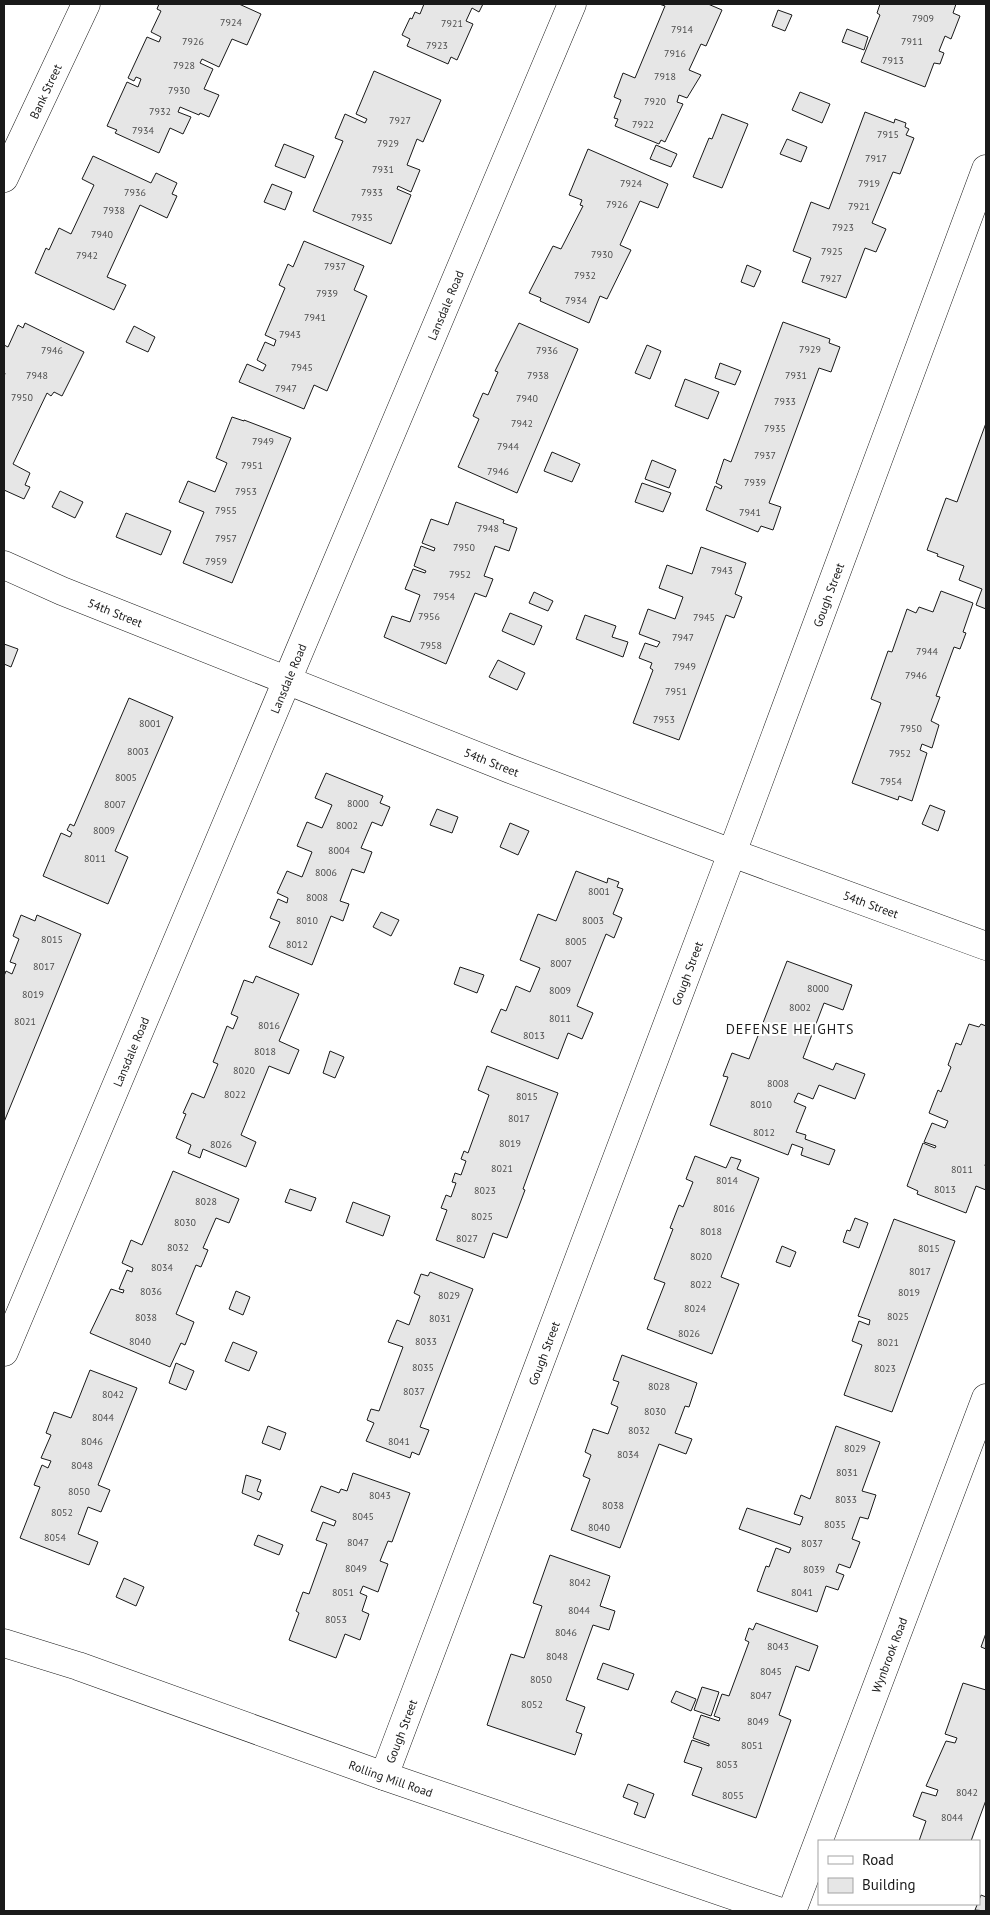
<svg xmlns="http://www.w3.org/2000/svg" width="990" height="1915" font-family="'PT Sans',sans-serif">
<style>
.building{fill:#e6e6e6;stroke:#1a1a1a}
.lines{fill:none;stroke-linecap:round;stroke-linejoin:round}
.minor-casing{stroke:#1a1a1a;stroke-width:29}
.tertiary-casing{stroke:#1a1a1a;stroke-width:29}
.minor{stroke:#fff;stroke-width:28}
.tertiary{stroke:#fff;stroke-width:28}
.labels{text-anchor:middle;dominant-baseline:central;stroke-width:4;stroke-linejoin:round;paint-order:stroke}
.number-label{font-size:10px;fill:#4d4d4d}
.street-label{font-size:12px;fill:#1a1a1a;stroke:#fff}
.neighbourhood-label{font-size:14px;letter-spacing:1px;fill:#1a1a1a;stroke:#fff}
</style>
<rect width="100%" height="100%" fill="#fff"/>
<path class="building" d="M159 4H239L261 14 247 45 232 39 219 67 202 59 200 63 213 69 204 89 219 95 209 117 200 113 199 115 180 107 178 112 191 117 183 134 170 128 159 153 115 133 117 130 107 126 127 82 138 87 141 79 136 77 134 81 128 78 147 37 159 42 161 37 151 32 161 11 157 9Z
M424 4H483L479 12 472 8 466 21 473 24 457 60 451 57 448 64 407 46 410 39 402 35 410 18 412 19 415 12 420 14Z
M659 4H708L722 10 706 46 701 44 689 70 701 75 687 98 679 95 677 102 683 104 665 142 661 140 659 144 615 126 618 119 614 118 621 100 614 97 623 73 635 78 665 6Z
M880 4H956L953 13 960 16 951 39 945 36 939 51 944 53 940 64 934 63 925 87 861 62 880 15 877 13Z
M778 10 792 15 785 31 772 26Z
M847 29 868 37 864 50 842 42Z
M374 71 441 100 423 142 417 139 407 165 420 170 411 192 398 186 397 189 411 195 391 244 313 211 343 141 335 138 345 114 365 123 367 119 356 114Z
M800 92 830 104 822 123 792 110Z
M865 112 894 123 895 119 906 123 905 127 909 129 906 135 914 138 900 174 893 172 872 223 886 229 876 252 865 248 846 298 802 282 811 258 793 251 811 202 829 209Z
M722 114 748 124 722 188 693 177 709 138 712 139Z
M787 139 807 147 801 162 780 154Z
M284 144 314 156 305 178 275 166Z
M656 145 677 154 671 167 650 159Z
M588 149 668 184 658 208 640 201 620 245 631 250 607 299 600 296 589 323 540 301 541 298 529 293 553 246 561 249 583 206 580 205 582 200 569 195Z
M93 156 151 183 156 173 177 183 172 194 177 196 167 218 140 205 107 277 126 285 114 310 35 273 46 248 49 250 59 228 71 234 94 185 82 179Z
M272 184 292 192 285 210 264 202Z
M304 241 364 266 354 290 367 296 327 391 314 385 304 409 239 382 247 364 263 371 266 365 257 360 265 342 274 346 276 340 265 335 285 288 279 285 288 264 293 267Z
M747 265 761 271 754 287 741 282Z
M783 322 830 339 829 343 840 347 831 372 819 368 769 503 781 507 773 530 761 526 758 532 706 510 715 486 721 489 722 486 716 483 724 459 731 462Z
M25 323 84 352 62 396 54 392 51 396 47 393 13 464 30 473 25 485 30 487 24 499 4 490V377L5 373H4V345L8 347 18 325 23 328Z
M519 323 578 349 517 493 458 467 479 419 473 416 483 393 488 395 498 372 495 371Z
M134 326 155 337 148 352 126 342Z
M647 345 661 351 650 379 635 373Z
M720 363 741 371 735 385 715 378Z
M685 379 719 392 708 419 675 406Z
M232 417 244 421V420L291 438 232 583 183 563 204 512 179 502 188 481 215 492 227 463 216 458Z
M986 423V609L976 605 982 589 959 580 964 566 937 556 938 554 927 550 946 498 957 502Z
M552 452 580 464 572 482 544 471Z
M652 460 676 470 669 488 645 479Z
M642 483 671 493 663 512 635 502Z
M60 491 83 502 75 518 52 507Z
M456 502 504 520 503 523 517 528 509 551 495 546 484 576 493 579 486 597 475 593 446 664 384 637 392 616 410 622 420 595 405 589 413 569 425 573 426 571 414 566 421 546 434 551 435 548 422 543 431 519 448 525Z
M126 513 171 531 161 555 116 537Z
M701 547 746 563 735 594 742 597 734 618 726 615 679 740 633 723 653 670 650 668 652 663 639 658 645 643 657 647 660 642 639 634 648 609 675 619 683 597 659 588 667 565 692 574Z
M941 591 973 603 963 632 966 633 960 649 954 647 936 696 940 697 931 721 939 725 932 748 922 744 920 750 927 753 912 801 899 796 898 800 852 783 881 703 871 699 888 651 892 652 907 609 916 613 919 607 933 612Z
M534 592 553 601 548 611 529 603Z
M510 613 542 626 534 645 502 631Z
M585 615 616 626 612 637 628 642 623 657 576 639Z
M4 644 18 649 11 667 4 664Z
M498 660 525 673 517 690 489 677Z
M129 698 173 717 115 851 128 857 108 904 43 876 61 833 70 837 72 833 67 830 70 824 74 826Z
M326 773 383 796 380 803 390 807 382 826 372 822 361 848 372 852 364 873 352 869 340 901 349 904 343 921 331 916 312 965 269 947 280 922 270 918 278 899 287 903 288 898 277 893 287 871 302 877 312 852 297 846 307 822 322 828 332 805 315 798Z
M930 805 945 811 938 831 922 824Z
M437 809 458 817 452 833 430 825Z
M510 823 529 831 518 855 500 847Z
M576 871 607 883 608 878 619 882 617 887 623 889 613 914 622 918 614 938 606 934 577 1006 593 1013 582 1039 568 1033 558 1059 491 1032 501 1009 506 1011 516 986 530 992 540 968 520 960 538 914 556 921Z
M381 912 399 920 391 936 373 927Z
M21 915 35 921 37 915 81 934 4 1122V976L6 971 12 974 16 964 10 962 19 939 13 936Z
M787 961 852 985 843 1010 824 1003 803 1058 833 1070 836 1063 865 1074 855 1099 819 1085 813 1099 798 1093 794 1102 806 1107 796 1132 806 1135 805 1139 835 1150 829 1165 801 1155 803 1148 792 1144 788 1155 710 1125 728 1077 723 1076 732 1053 749 1059Z
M460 967 484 975 477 993 454 984Z
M256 976 299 994 279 1041 299 1050 289 1074 269 1066 241 1135 256 1142 246 1167 203 1149 200 1158 188 1153 191 1145 176 1138 186 1114 183 1113 192 1093 204 1098 218 1064 213 1062 227 1026 233 1029 238 1017 231 1014 244 980 253 983Z
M969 1024 979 1027 981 1024 986 1026V1161L985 1166H986V1190L976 1186 966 1213 917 1194 918 1191 907 1186 923 1143 935 1148 936 1146 924 1142 932 1123 945 1128 948 1121 929 1113 938 1090 941 1092 951 1067 948 1065 956 1043 961 1045Z
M330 1051 344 1057 335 1078 323 1073Z
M487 1066 558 1093 523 1189 525 1190 507 1238 493 1233 484 1258 436 1240 447 1210 441 1208 446 1195 451 1197 456 1183 452 1182 455 1173 461 1175 466 1161 461 1159 464 1151 468 1153 489 1095 478 1090Z
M695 1156 726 1168 731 1157 741 1160 737 1169 759 1178 721 1277 739 1284 712 1354 647 1329 665 1283 654 1279 673 1229 670 1228 679 1205 683 1207 693 1182 686 1179Z
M173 1171 239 1199 229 1223 216 1218 203 1248 208 1250 201 1267 196 1265 176 1314 194 1322 185 1345 181 1343 170 1367 90 1333 111 1289 123 1293 124 1290 119 1289 127 1270 132 1272 133 1268 122 1263 131 1240 142 1245Z
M290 1189 316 1198 311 1211 285 1202Z
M353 1202 390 1216 383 1236 346 1222Z
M855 1218 868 1223 859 1248 843 1242 847 1230 850 1231Z
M894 1219 955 1241 892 1412 844 1395 862 1345 852 1341 859 1321 869 1325 870 1320 858 1316Z
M782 1246 796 1252 790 1267 776 1262Z
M430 1272 473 1289 420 1427 429 1430 419 1455 412 1452 410 1458 366 1441 374 1423 367 1420 371 1409 379 1411 403 1347 388 1342 397 1320 409 1325 420 1296 414 1293 421 1274 428 1276Z
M236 1291 250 1297 243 1315 229 1309Z
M233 1342 257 1352 249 1371 225 1361Z
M622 1355 697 1383 689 1407 685 1406 675 1433 692 1439 686 1454 659 1444 620 1548 571 1530 590 1479 583 1476 591 1455 585 1452 593 1429 608 1434 618 1407 611 1404 619 1382 613 1380Z
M176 1363 194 1371 186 1390 169 1383Z
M90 1370 137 1388 98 1485 110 1490 101 1512 88 1507 78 1534 98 1542 89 1565 20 1538 40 1487 34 1485 42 1465 48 1468 51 1461 41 1458 51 1435 46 1433 54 1412 71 1418Z
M268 1426 286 1433 280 1450 262 1443Z
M836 1426 880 1442 862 1491 876 1495 868 1519 860 1517 852 1539 860 1542 850 1568 839 1564 836 1572 844 1575 838 1590 826 1586 817 1612 757 1591 766 1566 769 1567 776 1548 789 1553 791 1548 739 1529 747 1508 800 1525 803 1517 794 1514 801 1495 810 1499Z
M353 1473 410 1493 392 1542 388 1541 380 1561 388 1564 378 1592 363 1586 360 1593 367 1596 362 1611 369 1614 360 1640 345 1634 336 1658 289 1640 299 1613 296 1611 303 1592 309 1594 327 1544 316 1540 323 1522 334 1526 336 1521 311 1511 321 1486 339 1493 341 1489 347 1491Z
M246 1475 261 1480 257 1491 262 1493 259 1500 242 1493Z
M258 1535 283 1545 279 1555 254 1545Z
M550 1555 610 1576 600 1606 615 1611 609 1630 593 1625 566 1700 585 1707 576 1732 582 1734 575 1755 487 1725 511 1654 524 1658 542 1606 533 1603Z
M124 1578 144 1587 136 1606 116 1597Z
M756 1623 818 1646 809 1671 796 1666 779 1715 791 1720 756 1818 692 1795 702 1768 684 1762 692 1740 709 1746V1744L693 1738 701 1715 719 1721 720 1718 714 1716 722 1694 729 1696 749 1642 745 1640 749 1628 753 1630Z
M986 1633V1649L981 1647Z
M603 1663 634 1674 628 1690 597 1679Z
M963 1683 986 1690V1800L971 1841H919L926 1821 913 1816 922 1792 936 1796 938 1790 926 1786 946 1741 955 1743 957 1738 945 1734Z
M702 1687 719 1692 711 1716 694 1710Z
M676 1691 696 1699 691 1711 671 1702Z
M628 1784 654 1794 645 1818 634 1814 638 1803 623 1797Z
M981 1895 986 1897V1911L975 1910Z"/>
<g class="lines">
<g class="minor-casing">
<g id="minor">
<path id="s1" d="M4 178 86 4"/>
<path id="s2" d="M4 565 62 591 510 769 732 853 986 946"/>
<path id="s3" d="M4 1352 572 4"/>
<path id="s4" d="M384 1776 732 853 986 169"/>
<path id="s5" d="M792 1911 986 1398"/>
</g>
</g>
<g class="tertiary-casing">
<g id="tertiary">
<path id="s6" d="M4 1643 78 1666 384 1776 778 1911"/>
</g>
</g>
<use href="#minor" class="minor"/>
<use href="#tertiary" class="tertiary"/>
</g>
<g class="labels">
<g class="number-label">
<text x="923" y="18">7909</text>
<text x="231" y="22">7924</text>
<text x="452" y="23">7921</text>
<text x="682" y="29">7914</text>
<text x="193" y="41">7926</text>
<text x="912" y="41">7911</text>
<text x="437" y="45">7923</text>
<text x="675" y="53">7916</text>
<text x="893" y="60">7913</text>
<text x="184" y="65">7928</text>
<text x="665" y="76">7918</text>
<text x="179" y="90">7930</text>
<text x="655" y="101">7920</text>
<text x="160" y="111">7932</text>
<text x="400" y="120">7927</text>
<text x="643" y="124">7922</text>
<text x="143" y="130">7934</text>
<text x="888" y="134">7915</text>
<text x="388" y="143">7929</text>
<text x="876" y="158">7917</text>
<text x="383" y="169">7931</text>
<text x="631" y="183">7924</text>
<text x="869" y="183">7919</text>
<text x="135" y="192">7936</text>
<text x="372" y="192">7933</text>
<text x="617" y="204">7926</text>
<text x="859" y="206">7921</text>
<text x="114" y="210">7938</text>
<text x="362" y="217">7935</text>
<text x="843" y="227">7923</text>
<text x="102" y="234">7940</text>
<text x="832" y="251">7925</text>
<text x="602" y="254">7930</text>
<text x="87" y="255">7942</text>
<text x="335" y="266">7937</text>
<text x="585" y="275">7932</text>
<text x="831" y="278">7927</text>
<text x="327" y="293">7939</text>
<text x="576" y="300">7934</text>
<text x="315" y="317">7941</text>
<text x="290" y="334">7943</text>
<text x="810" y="349">7929</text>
<text x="52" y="350">7946</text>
<text x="547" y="350">7936</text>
<text x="302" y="367">7945</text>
<text x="37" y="375">7948</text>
<text x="538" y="375">7938</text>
<text x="796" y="375">7931</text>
<text x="286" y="388">7947</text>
<text x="22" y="397">7950</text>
<text x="527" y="398">7940</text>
<text x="785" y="401">7933</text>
<text x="522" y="423">7942</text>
<text x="775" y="428">7935</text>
<text x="263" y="441">7949</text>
<text x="508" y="446">7944</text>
<text x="765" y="455">7937</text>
<text x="252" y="465">7951</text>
<text x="498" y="471">7946</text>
<text x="755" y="482">7939</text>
<text x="246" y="491">7953</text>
<text x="226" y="510">7955</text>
<text x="750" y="512">7941</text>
<text x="488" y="528">7948</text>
<text x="226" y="538">7957</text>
<text x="464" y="547">7950</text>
<text x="216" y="561">7959</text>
<text x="722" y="570">7943</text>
<text x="460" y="574">7952</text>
<text x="444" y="596">7954</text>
<text x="429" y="616">7956</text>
<text x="704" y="617">7945</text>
<text x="683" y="637">7947</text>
<text x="431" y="645">7958</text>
<text x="927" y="651">7944</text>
<text x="685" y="666">7949</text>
<text x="916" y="675">7946</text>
<text x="676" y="691">7951</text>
<text x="664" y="719">7953</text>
<text x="150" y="723">8001</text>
<text x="911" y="728">7950</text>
<text x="138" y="751">8003</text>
<text x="900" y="753">7952</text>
<text x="126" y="777">8005</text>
<text x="891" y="781">7954</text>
<text x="358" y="803">8000</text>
<text x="115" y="804">8007</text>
<text x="347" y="825">8002</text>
<text x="104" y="830">8009</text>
<text x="339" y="850">8004</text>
<text x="95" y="858">8011</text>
<text x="326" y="872">8006</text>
<text x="599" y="891">8001</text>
<text x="317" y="897">8008</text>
<text x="307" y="920">8010</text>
<text x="593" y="920">8003</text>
<text x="52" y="939">8015</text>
<text x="576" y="941">8005</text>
<text x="297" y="944">8012</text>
<text x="561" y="963">8007</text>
<text x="44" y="966">8017</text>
<text x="818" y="988">8000</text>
<text x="560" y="990">8009</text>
<text x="33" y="994">8019</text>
<text x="800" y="1007">8002</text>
<text x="560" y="1018">8011</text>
<text x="25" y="1021">8021</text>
<text x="269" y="1025">8016</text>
<text x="534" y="1035">8013</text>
<text x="265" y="1051">8018</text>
<text x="244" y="1070">8020</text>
<text x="778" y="1083">8008</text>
<text x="235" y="1094">8022</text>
<text x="527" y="1096">8015</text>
<text x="761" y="1104">8010</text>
<text x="519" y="1118">8017</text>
<text x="764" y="1132">8012</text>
<text x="510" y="1143">8019</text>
<text x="221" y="1144">8026</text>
<text x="502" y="1168">8021</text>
<text x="962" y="1169">8011</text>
<text x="727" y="1180">8014</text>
<text x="945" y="1189">8013</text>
<text x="485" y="1190">8023</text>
<text x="206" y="1201">8028</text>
<text x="724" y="1208">8016</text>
<text x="482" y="1216">8025</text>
<text x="185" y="1222">8030</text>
<text x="711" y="1231">8018</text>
<text x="467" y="1238">8027</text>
<text x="178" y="1247">8032</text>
<text x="929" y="1248">8015</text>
<text x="701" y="1256">8020</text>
<text x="162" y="1267">8034</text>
<text x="920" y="1271">8017</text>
<text x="701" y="1284">8022</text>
<text x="151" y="1291">8036</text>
<text x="909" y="1292">8019</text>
<text x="449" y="1295">8029</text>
<text x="695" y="1308">8024</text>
<text x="898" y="1316">8025</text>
<text x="146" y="1317">8038</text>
<text x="440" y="1318">8031</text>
<text x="689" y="1333">8026</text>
<text x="140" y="1341">8040</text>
<text x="426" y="1341">8033</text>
<text x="888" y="1342">8021</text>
<text x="423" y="1367">8035</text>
<text x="885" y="1368">8023</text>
<text x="659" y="1386">8028</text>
<text x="414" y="1391">8037</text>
<text x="113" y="1394">8042</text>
<text x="655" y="1411">8030</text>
<text x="103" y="1417">8044</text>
<text x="639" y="1430">8032</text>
<text x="92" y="1441">8046</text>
<text x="399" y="1441">8041</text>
<text x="855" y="1448">8029</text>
<text x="628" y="1454">8034</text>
<text x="82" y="1465">8048</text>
<text x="847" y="1472">8031</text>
<text x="79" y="1491">8050</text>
<text x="380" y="1495">8043</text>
<text x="846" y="1499">8033</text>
<text x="613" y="1505">8038</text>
<text x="62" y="1512">8052</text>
<text x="363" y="1516">8045</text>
<text x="835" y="1524">8035</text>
<text x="599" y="1527">8040</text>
<text x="55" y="1537">8054</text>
<text x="358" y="1542">8047</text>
<text x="812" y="1543">8037</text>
<text x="356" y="1568">8049</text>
<text x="814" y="1569">8039</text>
<text x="580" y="1582">8042</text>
<text x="343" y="1592">8051</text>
<text x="802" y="1592">8041</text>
<text x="579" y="1610">8044</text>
<text x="336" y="1619">8053</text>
<text x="566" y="1632">8046</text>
<text x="778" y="1646">8043</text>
<text x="557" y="1656">8048</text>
<text x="771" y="1671">8045</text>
<text x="541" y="1679">8050</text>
<text x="761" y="1695">8047</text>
<text x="532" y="1704">8052</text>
<text x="758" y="1721">8049</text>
<text x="752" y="1745">8051</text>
<text x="727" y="1764">8053</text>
<text x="967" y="1792">8042</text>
<text x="733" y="1795">8055</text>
<text x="952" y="1817">8044</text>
</g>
<g class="street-label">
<text stroke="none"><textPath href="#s1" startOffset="96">Bank Street</textPath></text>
<text stroke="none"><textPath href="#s3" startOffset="1136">Lansdale Road</textPath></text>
<text stroke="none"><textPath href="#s4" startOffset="1262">Gough Street</textPath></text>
<text stroke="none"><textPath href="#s2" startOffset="121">54th Street</textPath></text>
<text stroke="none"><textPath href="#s3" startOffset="731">Lansdale Road</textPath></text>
<text stroke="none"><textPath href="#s2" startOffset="526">54th Street</textPath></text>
<text stroke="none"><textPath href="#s2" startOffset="931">54th Street</textPath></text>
<text stroke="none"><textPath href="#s4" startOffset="858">Gough Street</textPath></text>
<text stroke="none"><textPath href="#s3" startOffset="326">Lansdale Road</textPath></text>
<text stroke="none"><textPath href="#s4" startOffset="452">Gough Street</textPath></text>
<text stroke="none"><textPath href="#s5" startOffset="274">Wynbrook Road</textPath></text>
<text stroke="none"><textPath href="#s4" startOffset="48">Gough Street</textPath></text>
<text stroke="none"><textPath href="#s6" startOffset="410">Rolling Mill Road</textPath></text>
</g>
<g class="neighbourhood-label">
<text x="790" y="1029">DEFENSE HEIGHTS</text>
</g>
</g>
<rect width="990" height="1915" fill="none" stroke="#1a1a1a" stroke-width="10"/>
<rect x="818" y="1840" width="162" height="65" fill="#ffffff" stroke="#a3a3a3"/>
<rect x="828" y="1856" width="25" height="8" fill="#ffffff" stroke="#a3a3a3"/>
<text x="862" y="1865" font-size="15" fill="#1a1a1a">Road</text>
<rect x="828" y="1878" width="25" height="15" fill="#e6e6e6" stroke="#a3a3a3"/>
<text x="862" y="1890" font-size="15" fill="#1a1a1a">Building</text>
</svg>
